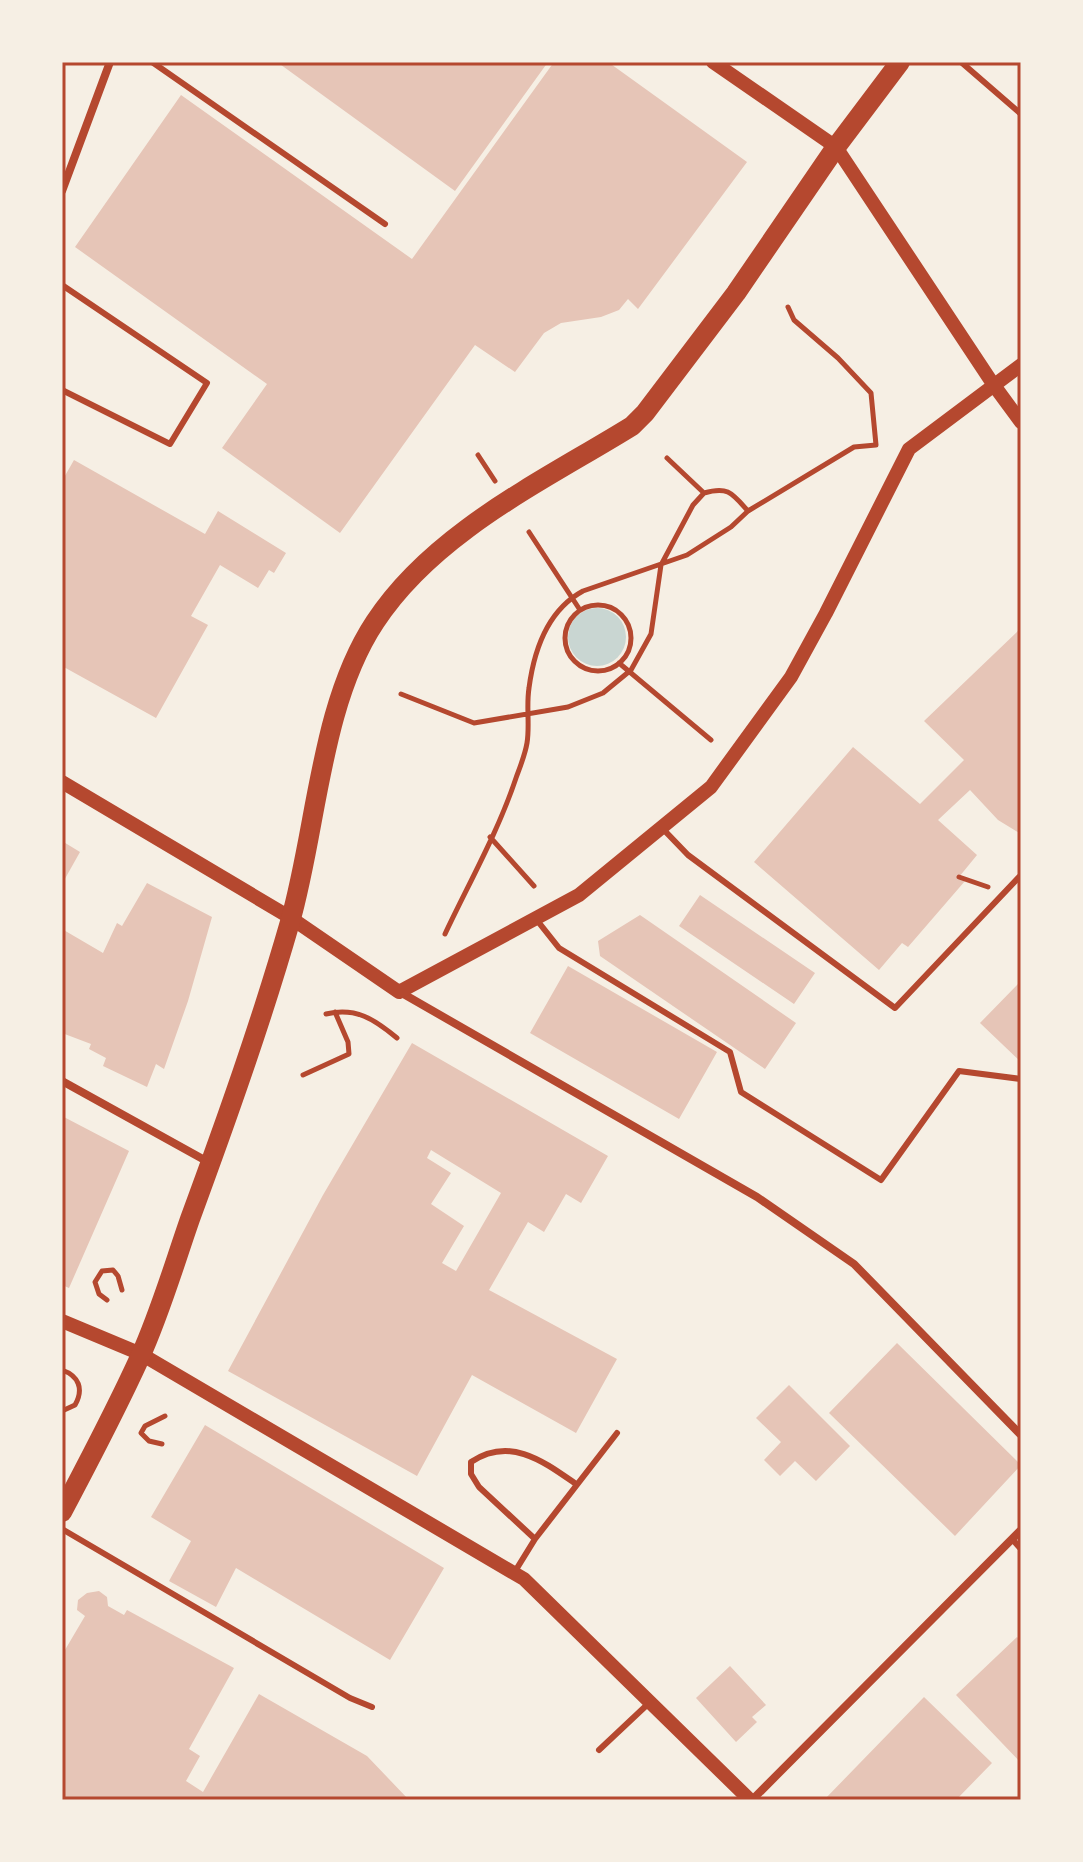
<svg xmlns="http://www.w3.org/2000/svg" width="1083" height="1862" font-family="Ubuntu,sans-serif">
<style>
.water{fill:#c9d6d2}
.building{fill:#e6c5b7;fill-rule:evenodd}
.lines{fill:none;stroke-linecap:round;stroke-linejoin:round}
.path{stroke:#b5482f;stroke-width:5}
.service{stroke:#b5482f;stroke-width:6}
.minor{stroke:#b5482f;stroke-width:8}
.tertiary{stroke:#b5482f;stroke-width:14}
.primary{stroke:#b5482f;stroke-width:20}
.neatline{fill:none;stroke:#b5482f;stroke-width:3}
</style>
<rect width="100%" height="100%" fill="#f6efe4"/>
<path class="water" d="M568 637a29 29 0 1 1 58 0a29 29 0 1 1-58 0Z"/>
<path class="building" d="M277 62H548L455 191Z
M554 62H608L747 162 638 309 628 299 619 310 601 317 561 323 544 333 515 372 475 345 340 533 222 448 267 384 75 247 181 95 412 259Z
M74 460 205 534 218 511 286 553 274 573 269 570 258 588 220 565 191 616 208 625 156 718 62 666V481Z
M1021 628V834L998 820 970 790 938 820 977 855 959 877 965 881 908 947 902 943 879 970 754 862 853 747 920 804 964 760 924 721Z
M62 841 80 852 62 884Z
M147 883 212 917 188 1001 164 1069 156 1064 147 1087 103 1066 106 1058 89 1049 91 1044 62 1033V929L103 953 117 923 122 926Z
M700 895 815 973 794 1004 679 926Z
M640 915 796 1023 765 1069 600 956 598 941Z
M568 966 717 1052 679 1119 530 1033Z
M1018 984 1021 987V1062L980 1023Z
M412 1043 608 1156 581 1203 566 1194 544 1232 528 1222 489 1290 617 1359 576 1433 472 1375 417 1476 228 1371 323 1195ZM431 1150 501 1193 456 1271 442 1263 464 1226 431 1204 451 1173 427 1158Z
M62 1116 129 1151 69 1288 62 1285Z
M897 1343 1021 1465 955 1536 829 1413Z
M789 1385 850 1446 816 1481 795 1461 780 1476 764 1460 781 1442 756 1418Z
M205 1425 444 1568 390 1660 236 1568 216 1607 169 1581 191 1541 151 1517Z
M99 1591 107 1597 108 1606 124 1615 127 1610 234 1668 189 1749 200 1756 186 1781 203 1792 259 1694 367 1756 409 1800H62V1655L85 1616 77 1610 78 1600 87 1593Z
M1017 1637 1021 1641V1763L956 1695Z
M730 1666 766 1705 752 1717 757 1722 736 1742 696 1698Z
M924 1697 992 1763 956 1800H824Z"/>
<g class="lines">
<path class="path" d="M478 455 495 481
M704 493C728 486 732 493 748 511
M529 532 580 610
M565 638a33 33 0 1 1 66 0a33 33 0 1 1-66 0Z
M619 663 711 740
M401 694 474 723 568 707 603 693 631 670 651 634 661 565 693 505 704 493 667 458
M490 837 534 886
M959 877 988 887
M445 934C469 883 498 832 516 778 520 767 525 755 527 743 530 725 526 707 529 688 534 650 548 610 583 591L687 555 731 527 748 511 854 447 876 445 871 393 838 358 794 320 788 307
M326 1014C356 1007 374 1019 397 1038
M303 1075 349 1054 348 1042 335 1012
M107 1300 99 1294 95 1282 102 1271 113 1270 118 1276 122 1290
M62 1370C79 1376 84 1389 75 1405L62 1411
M162 1444 149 1441 141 1433 145 1426 165 1416"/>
<path class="service" d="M152 62 385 224
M961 62 1021 114
M62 285 207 383 170 444 62 390
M663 829 688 855 895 1008 1021 875
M536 919 559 948 730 1052 741 1092 881 1180 959 1071 1021 1079
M62 1529 350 1698 372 1707
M535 1539 479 1487 471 1474V1462C510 1436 543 1461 576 1484
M1012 1539 1021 1549
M514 1573 535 1539 617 1433
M599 1750 649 1703"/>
<path class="minor" d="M62 191 110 62
M400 992 757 1197 854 1264 1021 1435
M62 1081 210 1163
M752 1800 1021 1530"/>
<path class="tertiary" d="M713 62 836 147 993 384 1021 422
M62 782 291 918 399 992 579 895 711 787 791 677 826 613 909 449 1021 365
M62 1321 141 1354 524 1579 750 1800"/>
<path class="primary" d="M62 1512C89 1461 116 1410 140 1357 160 1313 174 1265 190 1219 226 1121 261 1023 290 922 317 828 320 705 375 622 434 532 543 481 632 426L645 413 736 293 836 147 900 62"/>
</g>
<rect width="1083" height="1862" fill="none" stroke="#f6efe4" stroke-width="128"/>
<rect x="64" y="64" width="955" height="1734" class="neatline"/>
</svg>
